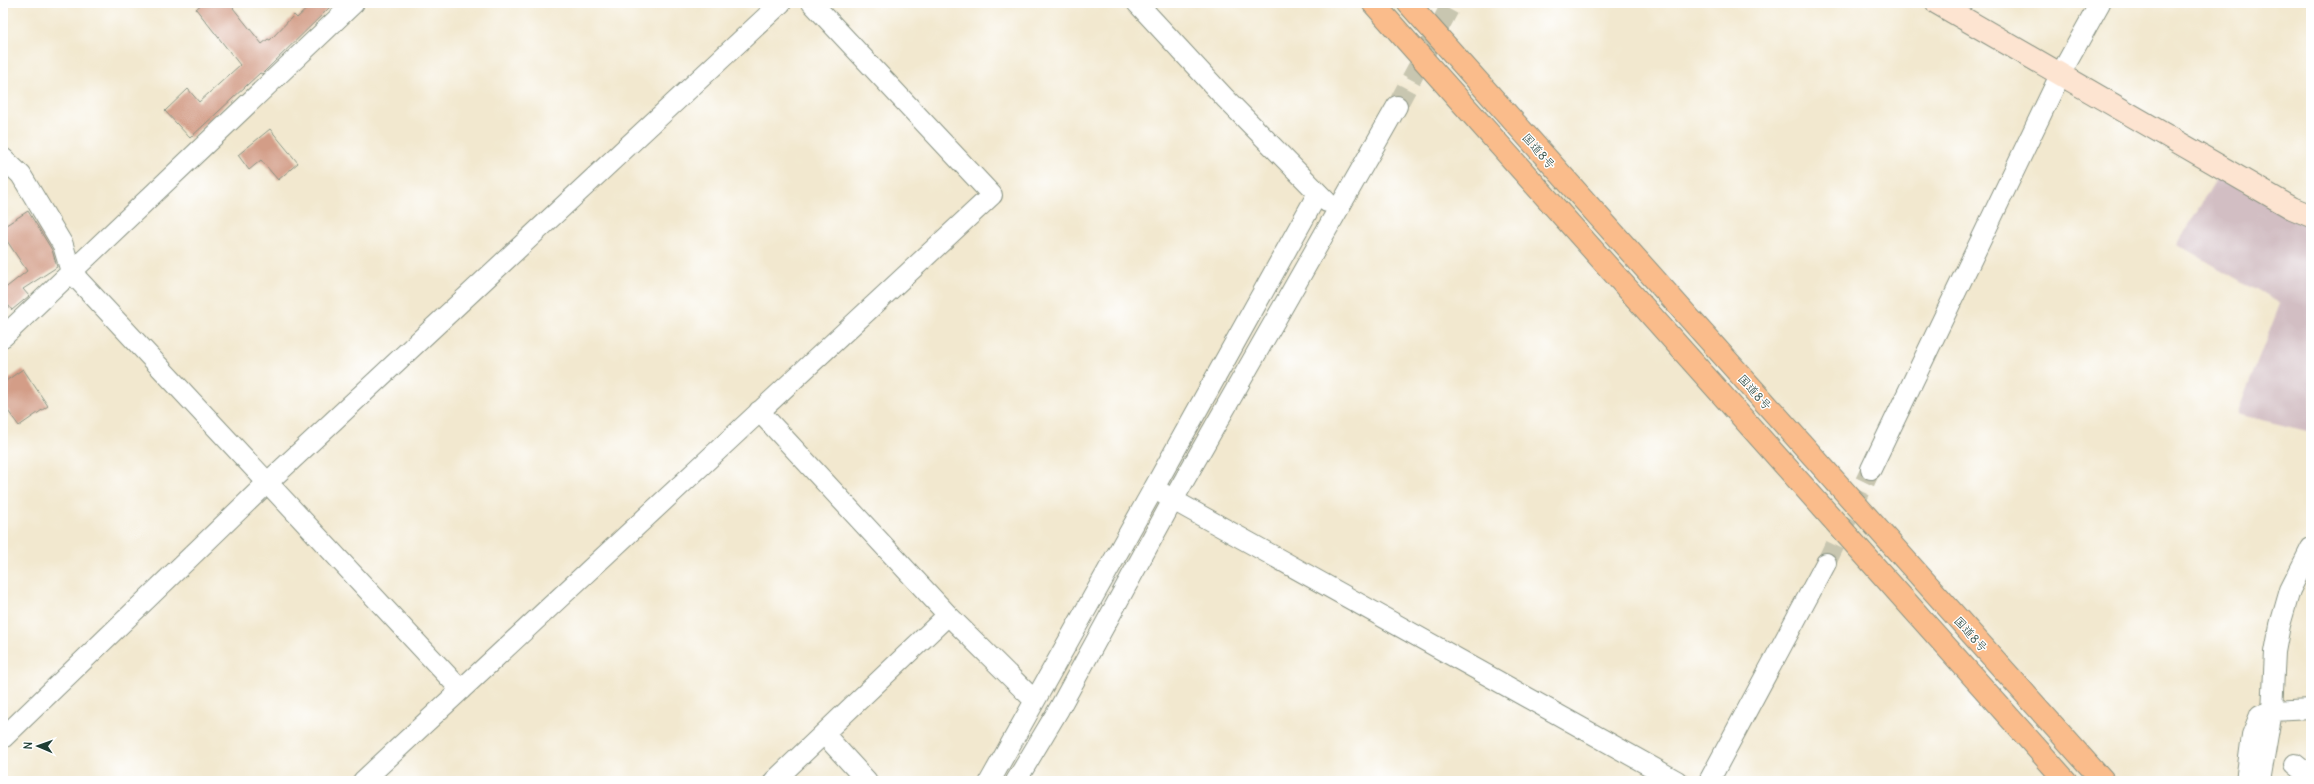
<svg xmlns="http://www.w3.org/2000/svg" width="2314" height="784" font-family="Delius,'Klee One',sans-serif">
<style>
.industrial{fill:#d2bec3}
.building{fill:#d39d87}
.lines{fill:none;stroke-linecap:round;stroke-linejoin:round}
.street-tunnel{stroke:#c8c6b0;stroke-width:20;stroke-dasharray:20 10;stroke-linecap:butt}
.street-casing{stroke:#889282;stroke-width:22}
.secondary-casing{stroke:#889282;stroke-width:24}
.highway-casing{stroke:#889282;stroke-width:24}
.street{stroke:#fff;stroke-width:20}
.secondary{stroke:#fde4d1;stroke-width:22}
.highway{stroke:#fabc8b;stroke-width:22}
.labels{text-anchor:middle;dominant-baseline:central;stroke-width:3;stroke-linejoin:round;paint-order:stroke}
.street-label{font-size:12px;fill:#1f3d34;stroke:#fff}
</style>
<rect width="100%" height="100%" fill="#fff"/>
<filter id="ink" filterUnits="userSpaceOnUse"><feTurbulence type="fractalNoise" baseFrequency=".025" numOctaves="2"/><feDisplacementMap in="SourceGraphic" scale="8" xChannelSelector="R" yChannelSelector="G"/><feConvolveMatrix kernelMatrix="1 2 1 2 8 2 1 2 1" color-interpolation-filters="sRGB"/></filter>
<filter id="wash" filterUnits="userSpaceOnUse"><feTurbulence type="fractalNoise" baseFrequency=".012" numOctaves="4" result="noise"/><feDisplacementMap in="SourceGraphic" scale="16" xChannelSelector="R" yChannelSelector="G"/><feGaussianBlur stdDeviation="0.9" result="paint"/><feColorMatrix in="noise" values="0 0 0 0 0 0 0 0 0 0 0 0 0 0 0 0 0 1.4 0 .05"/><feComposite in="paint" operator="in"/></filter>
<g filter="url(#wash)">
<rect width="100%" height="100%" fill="#f2e8cf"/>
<path class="industrial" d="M2218 176 2311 228V432L2237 414 2280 304 2177 244Z"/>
<g id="blocks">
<path class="building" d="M203 3H229L262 44 268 39 270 40 294 15 297 18 313 3H334L262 74 260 73 190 138 165 111 188 89 199 102 240 65 196 9Z
M270 129 298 163 278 180 261 160 249 170 238 155Z
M28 211 52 250 57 267 23 289 29 296 12 310 3 299V290L27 271 3 235V227Z
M23 369 48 406 19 426 3 404V383Z"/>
</g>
</g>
<g filter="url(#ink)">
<use href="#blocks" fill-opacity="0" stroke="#889282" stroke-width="1"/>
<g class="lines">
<path class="street-tunnel" d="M1397 106 1452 3
M1826 563 1871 469"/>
<g class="street-casing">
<path id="street" d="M1137 3 1225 98 1327 202
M3 158 21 175 63 245 71 272 461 690
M1318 193 1154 488 1173 500 1677 781
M3 337 354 3
M759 411 948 615 1034 700
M1871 469 2061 73 2100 3
M824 734 867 781
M3 738 267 483 781 3
M2295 764 2311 777
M363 781 992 195 812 3
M774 781 948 615
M990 781 1154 488
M1016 781 1059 709 1173 500 1397 106
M1709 781 1826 563
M2246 781 2252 735 2260 715 2272 711 2311 709
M2260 781 2272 711 2275 652 2280 625 2290 590 2311 548"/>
</g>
<g class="secondary-casing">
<path id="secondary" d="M1937 3 2292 208 2311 216"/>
</g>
<g class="highway-casing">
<path id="highway" d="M1373 3 2066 781
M1408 3 2103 781"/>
</g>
<use href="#street" class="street"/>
<use href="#secondary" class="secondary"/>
<use href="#highway" class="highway"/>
</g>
</g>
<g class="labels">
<g class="street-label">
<text transform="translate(1539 151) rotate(49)">国道8号</text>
<text transform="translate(1755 392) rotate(48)">国道8号</text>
<text transform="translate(1971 634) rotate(48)">国道8号</text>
</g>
</g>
<rect width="2314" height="784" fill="none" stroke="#fff" stroke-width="16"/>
<g transform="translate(38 746) rotate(272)" stroke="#ffffff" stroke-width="3" paint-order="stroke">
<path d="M0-3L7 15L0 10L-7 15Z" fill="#1f3d34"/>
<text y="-6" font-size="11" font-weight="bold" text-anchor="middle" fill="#1f3d34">N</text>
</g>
</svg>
